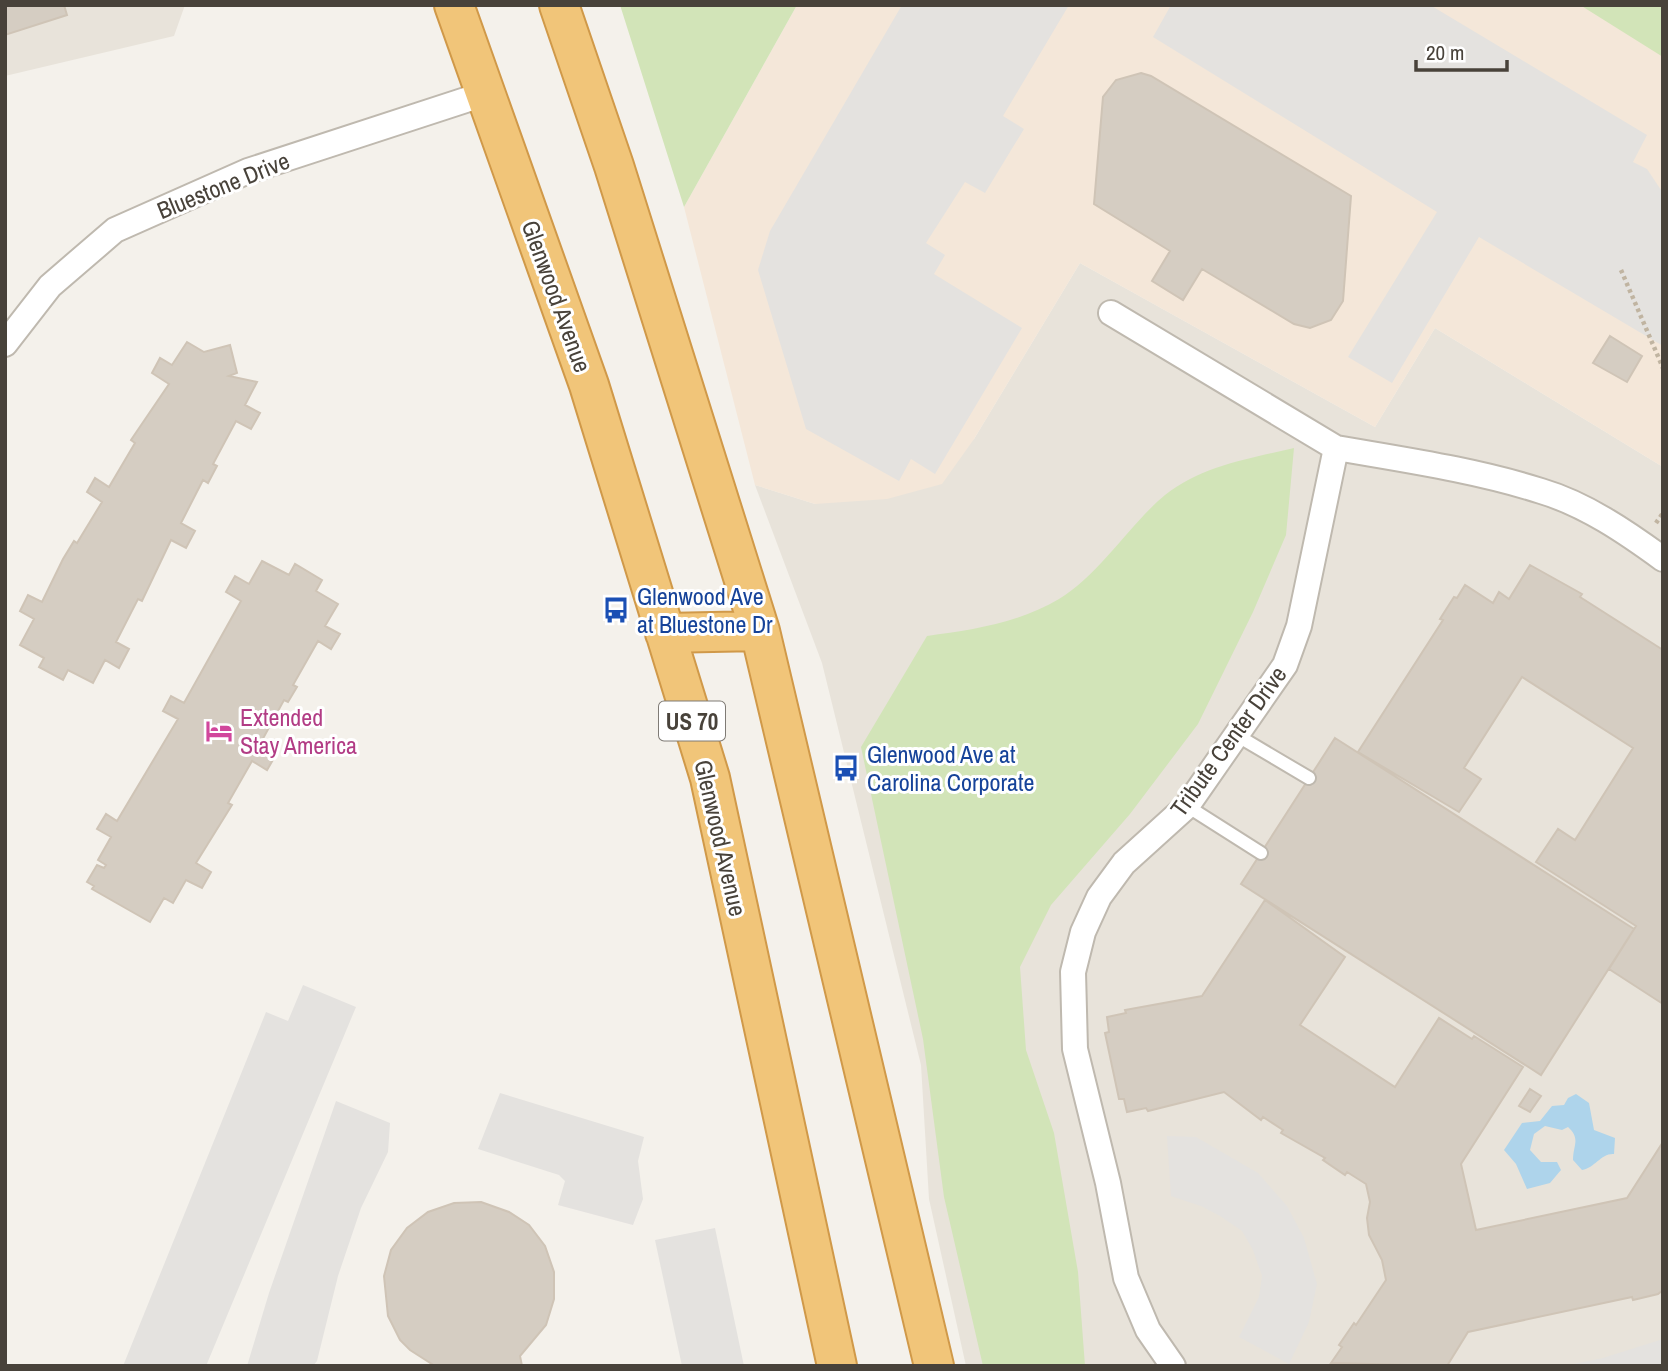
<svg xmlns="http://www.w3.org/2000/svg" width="1668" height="1371" font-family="'Archivo Narrow',sans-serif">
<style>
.residential{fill:#e8e3da}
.commercial{fill:#f4e7d9}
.green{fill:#d2e4b8}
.parking{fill:#e4e2df}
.water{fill:#aed4eb}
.building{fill:#d5cdc2;stroke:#cfc4b6;stroke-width:2}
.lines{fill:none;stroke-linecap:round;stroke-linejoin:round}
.lane-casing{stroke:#bfb9af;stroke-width:16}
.street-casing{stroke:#bfb9af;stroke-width:28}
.highway-casing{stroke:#d09949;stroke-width:42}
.path{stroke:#c0b4a1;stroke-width:4.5;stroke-dasharray:3.5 3.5;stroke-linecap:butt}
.lane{stroke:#fff;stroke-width:12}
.street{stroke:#fff;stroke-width:24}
.highway{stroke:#f1c579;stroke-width:38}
.labels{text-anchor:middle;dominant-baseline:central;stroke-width:6;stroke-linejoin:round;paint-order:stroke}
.shield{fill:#fff;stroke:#7f7b75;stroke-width:2}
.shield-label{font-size:23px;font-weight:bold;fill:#48423a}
.street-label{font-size:24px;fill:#48423a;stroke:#fff}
.transit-label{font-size:24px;fill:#164399;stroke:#fff;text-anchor:start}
.hotel-label{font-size:24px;fill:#b23c85;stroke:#fff;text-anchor:start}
</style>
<rect width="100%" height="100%" fill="#f4f1eb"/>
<path class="residential" d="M5 5H185L174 36 5 76Z
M1080 263 1375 427 1435 328 1663 467V1366H966L929 1199 921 1065 822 663 755 485 815 504 974 439Z"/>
<path class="commercial" d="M797 5H1663V467L1435 328 1375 427 1080 263 974 439 942 484 887 499 815 504 755 485 684 207Z"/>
<path class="green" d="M620 5H797L684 207Z
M1580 5H1663V57Z
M1294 448 1286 535 1253 612 1198 724 1130 814 1051 905 1020 967 1026 1050 1054 1133 1078 1272 1085 1366H983L944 1197 923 1039 861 747 927 636C972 630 1019 623 1059 599 1098 576 1131 523 1165 495 1201 466 1251 458 1294 448Z"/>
<path class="parking" d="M902 5H1069L1003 116 1024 129 985 193 965 182 926 243 945 255 934 274 1022 328 935 474 911 459 899 481 806 429 758 270 770 231Z
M1171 5H1430L1647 135 1633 162 1647 169 1663 193V346L1479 237 1392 383 1348 357 1437 212 1153 37Z
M303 985 356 1007 206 1366H123L266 1012 288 1021Z
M500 1093 644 1137 638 1161 643 1199 633 1225 558 1205 565 1181 559 1175 478 1149Z
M336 1101 390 1123 388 1152 361 1208 338 1276 317 1361 313 1366H247L269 1293Z
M1167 1136 1196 1137 1258 1173 1287 1206 1304 1238 1317 1284 1309 1322 1289 1364 1239 1337 1259 1297 1262 1276 1253 1250 1242 1231 1220 1216 1201 1206 1171 1196Z
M715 1228 744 1366H682L655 1240Z
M1663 1339V1366H1564L1603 1358Z"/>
<path class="water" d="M1576 1094 1589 1103 1594 1130 1615 1138 1614 1154C1601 1153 1595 1168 1582 1170L1573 1160C1573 1145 1581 1139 1568 1127L1562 1130 1545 1126 1534 1134 1530 1150 1541 1162H1557L1561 1170 1550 1183 1527 1189 1516 1164 1504 1150 1522 1123 1540 1121 1552 1106 1564 1105 1568 1098Z"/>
<path class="building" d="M5 5H64L67 15 5 35Z
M1141 73 1151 76 1351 196 1343 301 1331 320 1310 328 1294 324 1202 269 1183 300 1152 281 1170 251 1094 204 1103 97 1116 80Z
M1610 336 1642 356 1627 382 1593 363Z
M187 342 204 352 230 345 237 373 229 376 257 382 245 405 260 413 251 429 236 421 213 464 217 466 208 483 203 480 181 523 195 531 186 548 171 540 142 601 138 599 116 642 129 649 119 668 105 660 93 683 68 670 63 680 39 667 44 658 20 645 34 619 20 611 28 595 42 602 63 559 74 541 77 543 102 502 87 492 95 478 109 487 135 443 131 440 169 384 152 373 160 358 172 365Z
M262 561 289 575 295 564 322 580 316 591 338 604 325 626 340 634 331 649 318 641 293 685 297 687 288 702 284 700 260 744 277 753 267 770 252 761 228 803 232 805 196 863 211 872 202 888 186 880 173 903 164 898 150 922 92 889 94 886 87 882 97 865 104 868 106 865 98 860 111 837 97 829 106 814 117 821 178 719 163 711 171 696 184 703 241 601 226 592 235 576 249 584Z
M1530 565 1582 594 1580 597 1663 650V1004L1609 969 1636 926 1536 862 1558 829 1575 840 1633 748 1522 677 1464 768 1481 779 1459 812 1358 752 1443 620 1440 619 1454 597 1457 598 1465 585 1493 603 1499 592 1509 599Z
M1335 738 1634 929 1541 1075 1241 884Z
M1265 900 1345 957 1300 1025 1395 1087 1439 1018 1472 1039 1474 1036 1523 1067 1461 1164 1476 1230 1627 1198 1663 1142V1290L1658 1294 1633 1300 1632 1297 1468 1332 1447 1366 1331 1363 1342 1347 1339 1345 1354 1323 1356 1325 1386 1280 1382 1260 1369 1235 1367 1218 1370 1202 1366 1184 1347 1172 1345 1175 1323 1160 1325 1158 1281 1133 1283 1130 1263 1117 1261 1120 1224 1092 1148 1111 1146 1108 1127 1112 1124 1099H1119L1105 1033 1109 1032 1107 1017 1126 1013 1125 1010 1202 996Z
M1530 1089 1541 1096 1530 1112 1519 1106Z
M481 1202 509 1212 529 1225 545 1246 554 1272V1299L546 1325 520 1356 522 1366H435L410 1350 400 1340 388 1316 384 1276 391 1250 407 1228 428 1212 454 1203Z"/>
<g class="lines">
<g class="lane-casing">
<path id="lane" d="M1238 736 1309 778
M1187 806 1261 853"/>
</g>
<g class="street-casing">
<path id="street" d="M1111 313 1336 448
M5 344 50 286 115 230 248 171 484 94
M1173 1366 1148 1330 1126 1278 1108 1183 1075 1049 1073 972 1083 932 1099 897 1124 863 1187 806 1285 665 1299 626 1336 448C1405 460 1475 470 1541 491 1585 504 1626 532 1663 559"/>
</g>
<g class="highway-casing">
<path id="highway" d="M454 5 589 385 710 778 837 1366
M559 5 614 166 760 631 934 1366
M665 633 760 631"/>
</g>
<path class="path" d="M1621 270 1663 368
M1656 523 1663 513"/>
<use href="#lane" class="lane"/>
<use href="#street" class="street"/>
<use href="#highway" class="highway"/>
</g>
<defs>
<g id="bus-bare" transform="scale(2.1)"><path d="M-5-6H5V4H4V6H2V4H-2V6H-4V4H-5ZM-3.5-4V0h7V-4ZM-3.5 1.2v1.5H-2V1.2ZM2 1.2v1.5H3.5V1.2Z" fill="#1a4fb4" stroke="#fff" stroke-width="2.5" paint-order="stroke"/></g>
<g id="hotel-bare" transform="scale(2.1)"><path d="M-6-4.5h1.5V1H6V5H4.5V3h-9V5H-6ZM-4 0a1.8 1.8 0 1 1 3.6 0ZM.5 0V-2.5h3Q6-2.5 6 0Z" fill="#d1479c" stroke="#fff" stroke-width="2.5" paint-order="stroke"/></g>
</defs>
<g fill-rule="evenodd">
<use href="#bus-bare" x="616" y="610"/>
<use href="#hotel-bare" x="219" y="731"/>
<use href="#bus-bare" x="846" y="768"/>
</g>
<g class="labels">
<rect class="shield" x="659" y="701.5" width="66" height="39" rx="5"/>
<g class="shield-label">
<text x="692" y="721">US 70</text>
</g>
<g class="street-label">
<text transform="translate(223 185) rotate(-22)">Bluestone Drive</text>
<text transform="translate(557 296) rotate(70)">Glenwood Avenue</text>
<text transform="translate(1228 741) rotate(-54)">Tribute Center Drive</text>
<text transform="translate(721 838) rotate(77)">Glenwood Avenue</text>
</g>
<g class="transit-label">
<text x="637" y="596">Glenwood Ave<tspan x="637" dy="28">at Bluestone Dr</tspan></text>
<text x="867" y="754">Glenwood Ave at<tspan x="867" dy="28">Carolina Corporate</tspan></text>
</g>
<g class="hotel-label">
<text x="240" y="717">Extended<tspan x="240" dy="28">Stay America</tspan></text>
</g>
</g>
<rect width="1668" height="1371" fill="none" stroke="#48423a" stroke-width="14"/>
<path d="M1416 60v10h91v-10" fill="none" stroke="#48423a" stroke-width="3.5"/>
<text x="1426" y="60" font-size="21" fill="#48423a" stroke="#ffffff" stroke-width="5" paint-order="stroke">20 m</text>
</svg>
